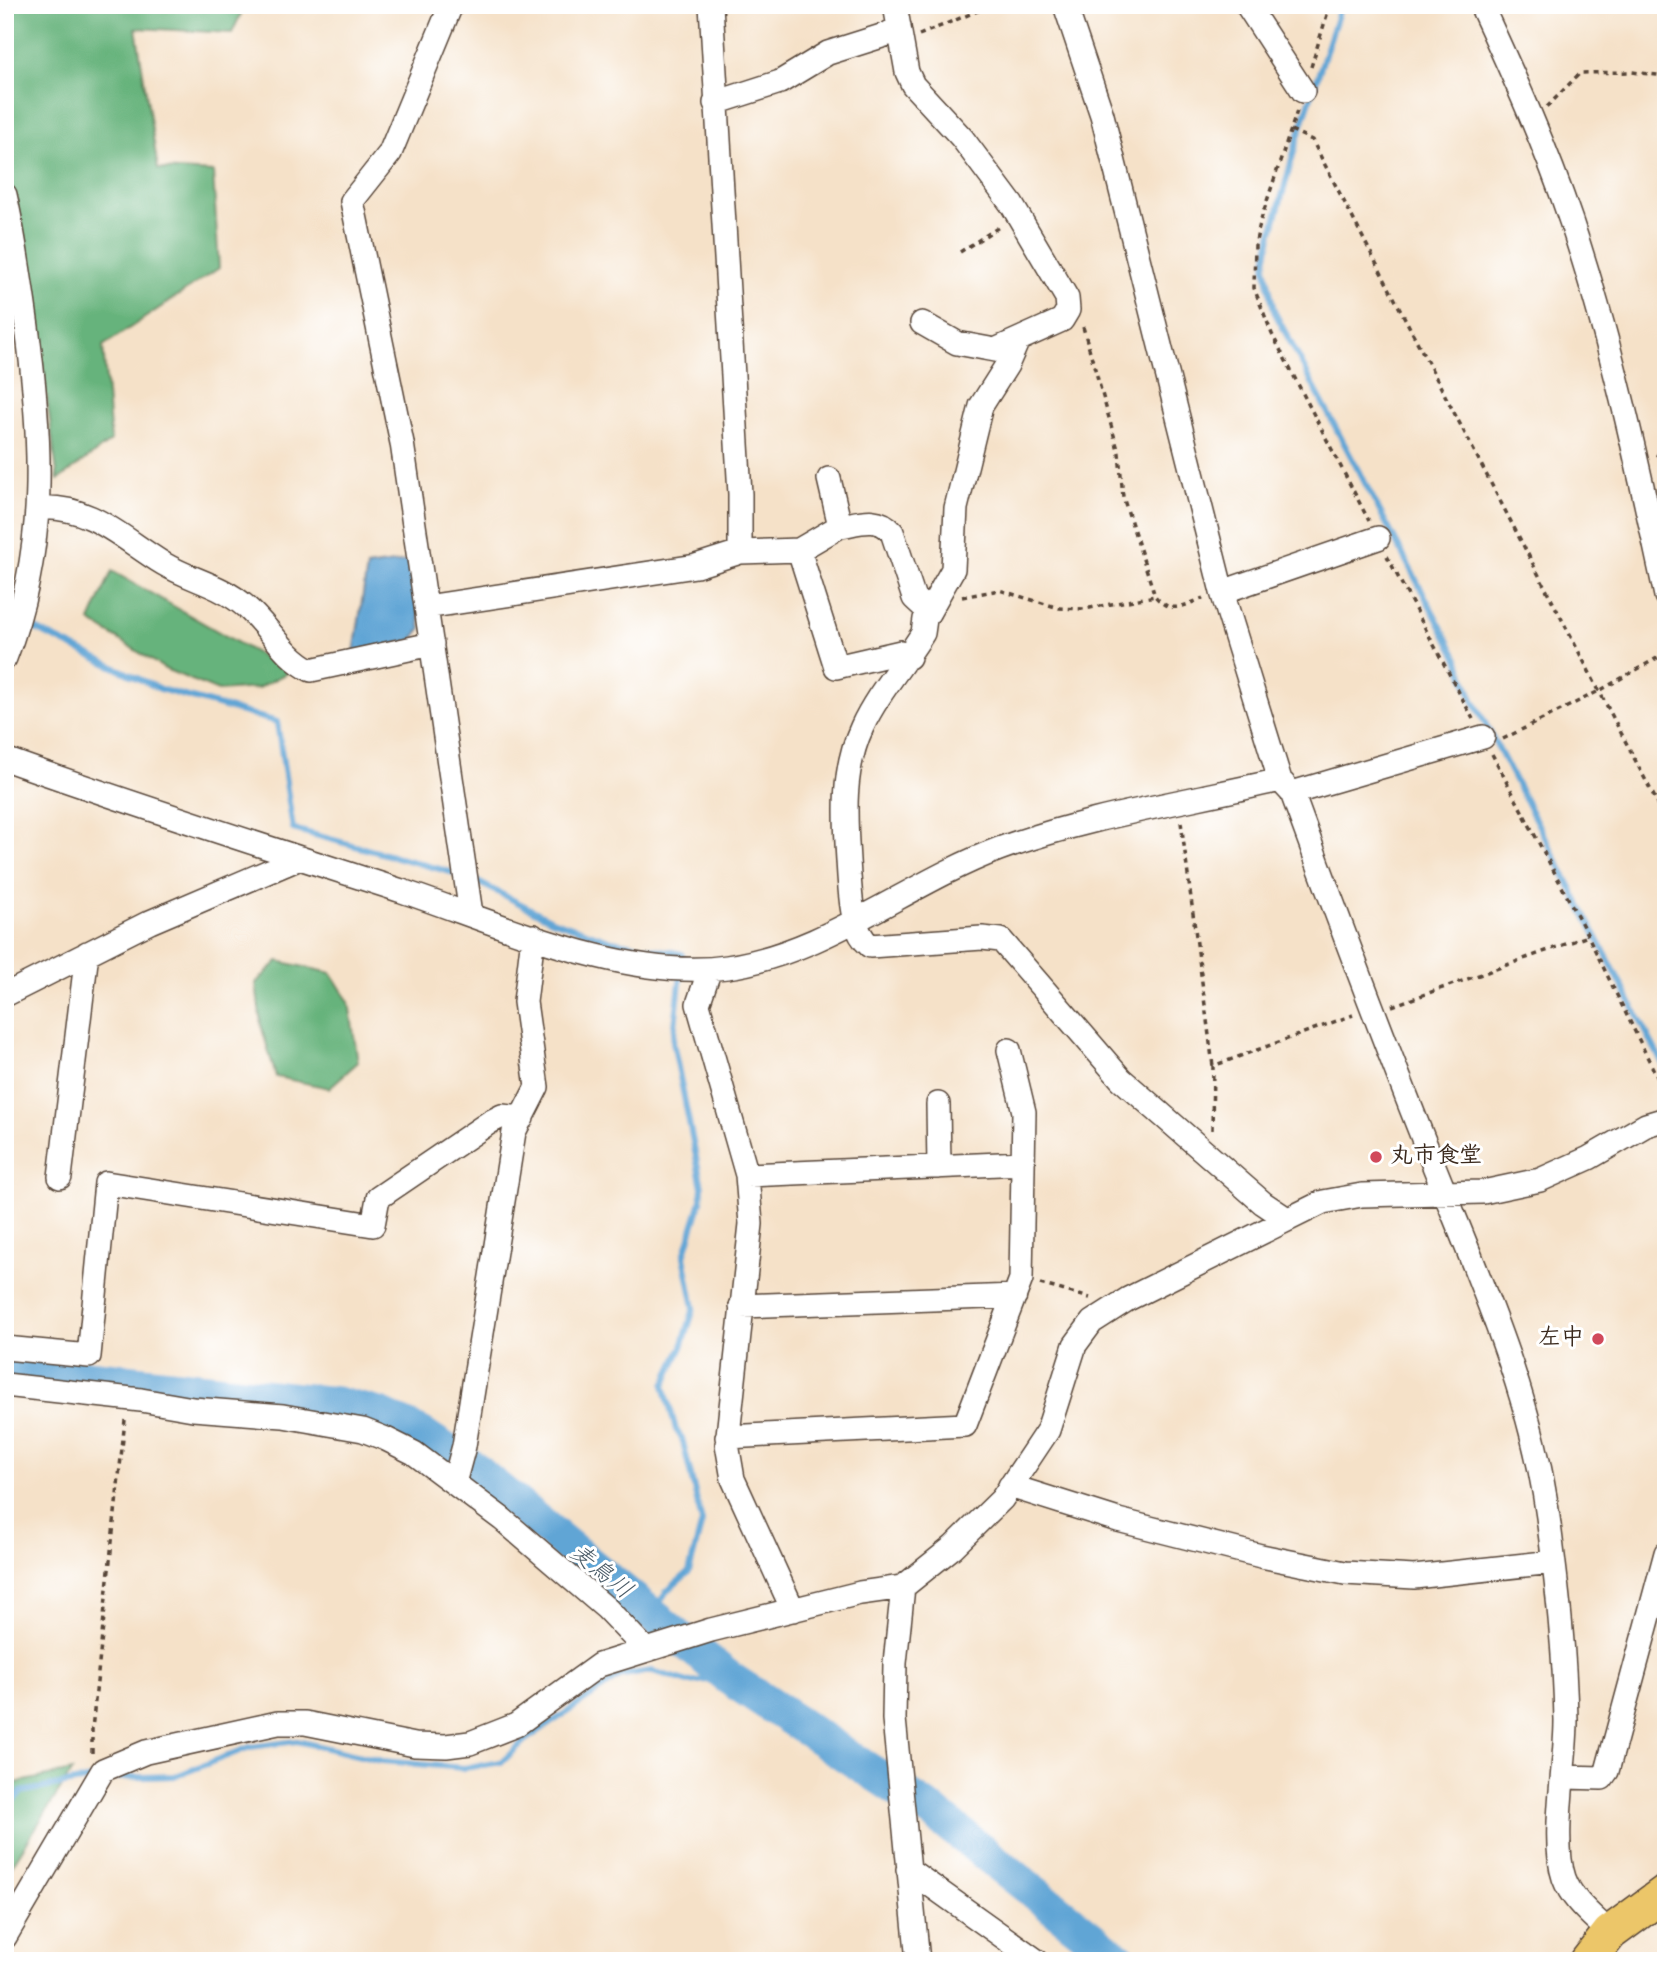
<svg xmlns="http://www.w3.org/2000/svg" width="1671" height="1966" font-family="Dekko,'Klee One',sans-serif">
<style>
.forest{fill:#66b37c;stroke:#506e4d;stroke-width:2}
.water{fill:#60a5d5;stroke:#4e687a;stroke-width:2}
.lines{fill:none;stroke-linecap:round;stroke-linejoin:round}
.stream{stroke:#60a5d5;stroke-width:6}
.river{stroke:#60a5d5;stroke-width:35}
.minor-casing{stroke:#574538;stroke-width:26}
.highway-casing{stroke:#574538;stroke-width:38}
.path{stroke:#574538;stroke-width:3.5;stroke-dasharray:5 5;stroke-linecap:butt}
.minor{stroke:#fff;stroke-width:23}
.highway{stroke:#ecc669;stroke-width:35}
.poi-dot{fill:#d1495b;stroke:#fff;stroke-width:2.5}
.labels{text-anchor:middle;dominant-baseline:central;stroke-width:6;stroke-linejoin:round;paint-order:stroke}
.poi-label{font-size:23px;font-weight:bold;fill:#3b2a1e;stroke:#fff;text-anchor:start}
.water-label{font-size:24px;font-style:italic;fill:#4a5b67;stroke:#fff}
</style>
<rect width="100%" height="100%" fill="#fff"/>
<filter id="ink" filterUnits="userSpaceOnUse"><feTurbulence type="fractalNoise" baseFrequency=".0143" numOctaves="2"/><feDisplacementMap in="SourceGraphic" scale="14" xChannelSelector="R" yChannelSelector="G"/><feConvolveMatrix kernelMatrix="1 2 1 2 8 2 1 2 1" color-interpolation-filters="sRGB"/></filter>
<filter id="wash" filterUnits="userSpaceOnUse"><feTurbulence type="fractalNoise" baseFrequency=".00686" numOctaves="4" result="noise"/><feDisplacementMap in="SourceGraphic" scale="28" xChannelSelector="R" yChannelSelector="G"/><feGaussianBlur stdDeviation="1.57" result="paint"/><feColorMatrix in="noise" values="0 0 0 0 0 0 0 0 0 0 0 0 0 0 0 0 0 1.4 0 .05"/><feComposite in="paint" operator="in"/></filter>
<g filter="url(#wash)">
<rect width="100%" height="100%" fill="#f5e1c8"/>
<path class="forest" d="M5 5H245L232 33 136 28 158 169 213 172 219 268 103 346 111 441 58 480 25 239 5 241Z
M112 571 289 672 258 688 218 691 165 669 90 621Z
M278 961 331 973 349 1002 358 1062 329 1088 276 1077 261 1025 256 983Z
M72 1771 5 1876V1785Z"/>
<path class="water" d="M407 561 411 566 421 629 412 640 354 653 367 567Z"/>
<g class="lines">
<path class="stream" d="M1341 5 1298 137 1271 236 1265 266 1274 311 1458 659 1473 700 1666 1070
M23 623 160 689 277 722 293 829 458 874
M472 879 552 920 612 941 682 954 681 963
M652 1616 666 1592 689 1572 702 1522 682 1438 676 1430 664 1385 682 1347 694 1308 684 1256 701 1201 702 1187 673 1042 681 974
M110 1778 176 1776 250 1747 297 1741 382 1761 464 1768 502 1762 524 1741 622 1675 653 1671 688 1682 729 1678
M5 1810 21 1792 92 1779"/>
<path class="river" d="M5 1368 336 1404 380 1415 421 1434 470 1466 729 1678 934 1813 1121 1961"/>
</g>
</g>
<g filter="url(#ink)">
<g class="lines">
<g class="minor-casing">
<path id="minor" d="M451 5 390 153 352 201 402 443 471 914
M895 5 907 72 913 85 962 138 1012 205 1067 298 1068 310 1062 320 995 350 957 343 922 323
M1065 5 1102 115 1222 592 1280 780 1292 793C1337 916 1383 1039 1432 1161 1478 1277 1531 1391 1548 1517 1557 1585 1565 1652 1566 1721 1566 1765 1551 1840 1564 1878 1572 1901 1594 1917 1610 1933
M1247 5 1303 91
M1481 5C1514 76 1546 147 1571 221 1612 343 1639 470 1666 596
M715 103 780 82 828 53 888 34 899 26
M5 195C15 239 21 283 27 327 42 441 48 549 5 658
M1018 340 1007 365 981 406 956 508 953 569 925 619 923 633C904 664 877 694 862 727 840 774 846 826 849 876 851 898 851 930 870 946L982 938 1001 940 1121 1079 1263 1203 1287 1219
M829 479 840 526C859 523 878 515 892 532L914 598 929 612
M39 508C92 505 121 538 164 564 191 580 221 585 245 606 268 625 284 657 311 670L432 644
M799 550 836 667 901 652 909 657
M740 552 799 550 840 526
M1222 592 1378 538
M426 607 696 566 740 552V494L711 5
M5 759C136 806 269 848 402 891 498 923 626 982 727 967 825 953 908 883 999 849 1089 816 1187 802 1280 780
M1292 793 1483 737
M710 969 698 1004 747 1175 751 1224 727 1444 733 1479 793 1610
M5 995 150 922 300 858
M938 1104 939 1167
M747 1175 1023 1163
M60 1177 87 953
M741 1306 1015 1296
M5 1348 89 1356 106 1183 373 1225 378 1198 490 1122 502 1116 522 1118
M5 1385 141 1400 193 1409 283 1416 363 1430 386 1439 414 1453 502 1519 607 1609 645 1649
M727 1437 965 1425 1021 1279 1024 1112 1009 1050
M454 1483 464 1446 514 1132 537 1087 525 1002 533 936
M1010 1486 1118 1520 1261 1556 1345 1573 1414 1577 1553 1562
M903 1587 895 1663 894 1719 918 1961
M1565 1777 1602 1778 1607 1771 1666 1553
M908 1869 1037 1961
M5 1937 103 1770 146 1752 278 1723H305L415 1745 446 1746 470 1743 516 1725 599 1665 711 1630 860 1593 903 1587 953 1547 1002 1499 1048 1430 1075 1345 1092 1322 1128 1299 1323 1202 1362 1195 1483 1192 1540 1180 1589 1158 1646 1125 1666 1119"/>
</g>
<g class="highway-casing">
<path id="highway" d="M1588 1961 1610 1933 1666 1892"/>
</g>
<path class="path" d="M919 35 980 10 981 5
M1311 67 1330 5
M1547 107 1580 73 1632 72 1666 76
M1297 111 1261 219 1255 245 1254 288 1272 334 1369 521
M1291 130 1312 140 1656 800 1666 834
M960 252 1002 225
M1083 327 1119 453 1123 497 1155 596C1171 615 1183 606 1203 598
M1656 454 1666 461
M1387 556 1473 719
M962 597 999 590 1059 608 1084 609 1155 596
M1503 739 1599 691 1666 653
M1492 754 1588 936 1666 1095
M1181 822 1213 1066
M1392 1006 1588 936
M1212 1130 1213 1066 1353 1015
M1040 1284 1090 1298
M92 1753V1729L125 1420"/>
<use href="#minor" class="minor"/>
<use href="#highway" class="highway"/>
</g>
</g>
<g class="poi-dot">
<circle cx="1376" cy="1157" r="7"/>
<circle cx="1598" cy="1339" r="7"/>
</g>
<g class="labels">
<g class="poi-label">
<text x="1390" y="1157">丸市食堂</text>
<text x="1584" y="1339" text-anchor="end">左中</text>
</g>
<g class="water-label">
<text transform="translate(600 1573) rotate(39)">麦鳥川</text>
</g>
</g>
<rect width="1671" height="1966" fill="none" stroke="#fff" stroke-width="28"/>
</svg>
